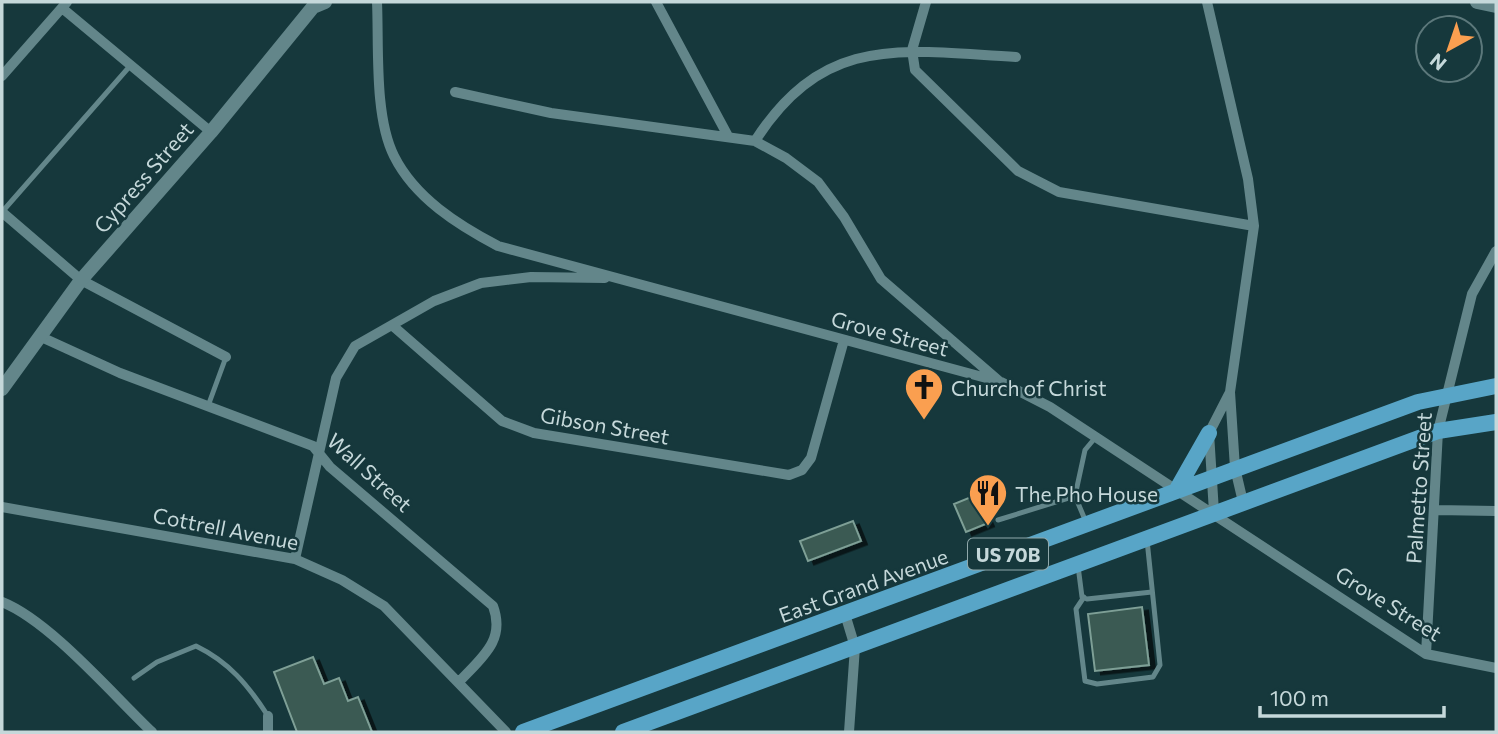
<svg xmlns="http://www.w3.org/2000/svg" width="1498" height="734" font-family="Commissioner,sans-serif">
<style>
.building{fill:#3a5a52;stroke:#7e9f96;stroke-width:2;filter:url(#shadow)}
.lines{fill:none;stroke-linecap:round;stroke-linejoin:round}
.lane{stroke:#63868a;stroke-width:5}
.street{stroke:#63868a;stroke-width:10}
.secondary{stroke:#63868a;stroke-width:14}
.primary{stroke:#58a5c7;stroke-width:16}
.labels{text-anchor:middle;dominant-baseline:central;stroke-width:5;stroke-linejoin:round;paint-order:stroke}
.shield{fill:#16383c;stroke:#90a8ab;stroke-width:2}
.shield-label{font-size:19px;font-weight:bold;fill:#c5d8da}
.street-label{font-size:21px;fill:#c5d8da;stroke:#16383c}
.poi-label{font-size:21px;fill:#c5d8da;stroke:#16383c;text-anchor:start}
</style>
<defs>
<filter id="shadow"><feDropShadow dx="6" dy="3.5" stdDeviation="0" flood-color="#0009"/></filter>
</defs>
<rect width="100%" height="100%" fill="#16383c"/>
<path class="building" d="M976 495 988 523 966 532 954 504Z
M853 521 861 541 808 561 800 541Z
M1142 607 1149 665 1095 671 1088 614Z
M313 657 324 684 339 678 348 701 358 697 372 732H297L274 672Z"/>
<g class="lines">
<path class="lane" d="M2 212 130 66
M208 406 226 357
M1075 496 1086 522
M998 520 1075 496 1085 450 1095 438
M1078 566 1082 597 1087 599 1152 592
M1084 597 1076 609 1085 681 1097 684 1153 677 1160 665 1147 540
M134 678 157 662 196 646C229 662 248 685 268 716"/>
<path class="street" d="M377 2C379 46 374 116 394 156 415 198 458 225 498 246L1001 382 1050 407 1426 654 1496 668
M656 2 728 136
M926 2 912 50 915 70 1018 171 1059 192 1254 226
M1207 2 1248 179 1254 226 1230 392 1235 468 1243 502
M62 8 211 132
M2 76 67 2
M455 92 551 113 755 141 786 158 818 182 844 217 881 279 999 381
M755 141C825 32 903 51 1016 57
M2 212 81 280 226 357
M393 326 502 421 534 433 789 475 802 470 811 458 844 340
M39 336 120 373 313 446 330 467 493 606C506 641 481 658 459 682
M2 507 295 559 342 580 384 606 506 732
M1436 510 1496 511
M1214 512 1209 433 1229 394
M295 559 336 378 355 346 434 301 481 283 531 277 605 278
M2 602C50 621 113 695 152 732
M845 614 855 647 849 732
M1426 654 1438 431 1472 294 1496 251
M268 732V716"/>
<path class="secondary" d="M1477 2 1496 6
M2 389 81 280 211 132 313 7 325 2"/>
<path class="primary" d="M1176 491 1209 433
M523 732 1418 402 1496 386
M623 732 1438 431 1496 422"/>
</g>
<defs>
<g id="church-pin" transform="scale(2.0125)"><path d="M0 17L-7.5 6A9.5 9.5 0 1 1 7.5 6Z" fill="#fa9f50" stroke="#16383c"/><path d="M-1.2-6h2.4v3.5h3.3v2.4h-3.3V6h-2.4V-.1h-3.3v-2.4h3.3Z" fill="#111"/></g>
<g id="restaurant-pin" transform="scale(2.0125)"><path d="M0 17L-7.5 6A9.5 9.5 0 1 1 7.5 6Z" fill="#fa9f50" stroke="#16383c"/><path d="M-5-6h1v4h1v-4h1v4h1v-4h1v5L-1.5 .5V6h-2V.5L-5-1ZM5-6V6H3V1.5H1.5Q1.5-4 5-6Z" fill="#111"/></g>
</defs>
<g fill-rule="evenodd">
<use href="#church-pin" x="924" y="387"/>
<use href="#restaurant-pin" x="988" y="493"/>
</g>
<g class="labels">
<rect class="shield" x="968" y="538.5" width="80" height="31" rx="5"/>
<g class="shield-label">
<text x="1008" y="554">US 70B</text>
</g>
<g class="street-label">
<text transform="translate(143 177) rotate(-49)">Cypress Street</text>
<text transform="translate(890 333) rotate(15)">Grove Street</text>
<text transform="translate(605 425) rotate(10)">Gibson Street</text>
<text transform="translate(370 472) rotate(42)">Wall Street</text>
<text transform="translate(1418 488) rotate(-86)">Palmetto Street</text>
<text transform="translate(226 528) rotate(11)">Cottrell Avenue</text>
<text transform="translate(863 585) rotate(-20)">East Grand Avenue</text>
<text transform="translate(1389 603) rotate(32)">Grove Street</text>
</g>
<g class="poi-label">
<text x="951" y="387">Church of Christ</text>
<text x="1015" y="493">The Pho House</text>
</g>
</g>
<rect width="1498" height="734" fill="none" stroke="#c5d8da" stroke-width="7"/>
<g transform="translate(1449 49) rotate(220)"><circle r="33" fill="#16383c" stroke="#5c787b" stroke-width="2"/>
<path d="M0-5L12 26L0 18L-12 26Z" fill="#fa9f50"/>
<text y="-10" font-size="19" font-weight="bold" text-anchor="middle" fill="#c5d8da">N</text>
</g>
<path d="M1260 706v10h184v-10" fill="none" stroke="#c5d8da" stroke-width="3.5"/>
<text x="1270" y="706" font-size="21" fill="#c5d8da" stroke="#16383c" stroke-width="5" paint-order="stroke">100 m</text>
</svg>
